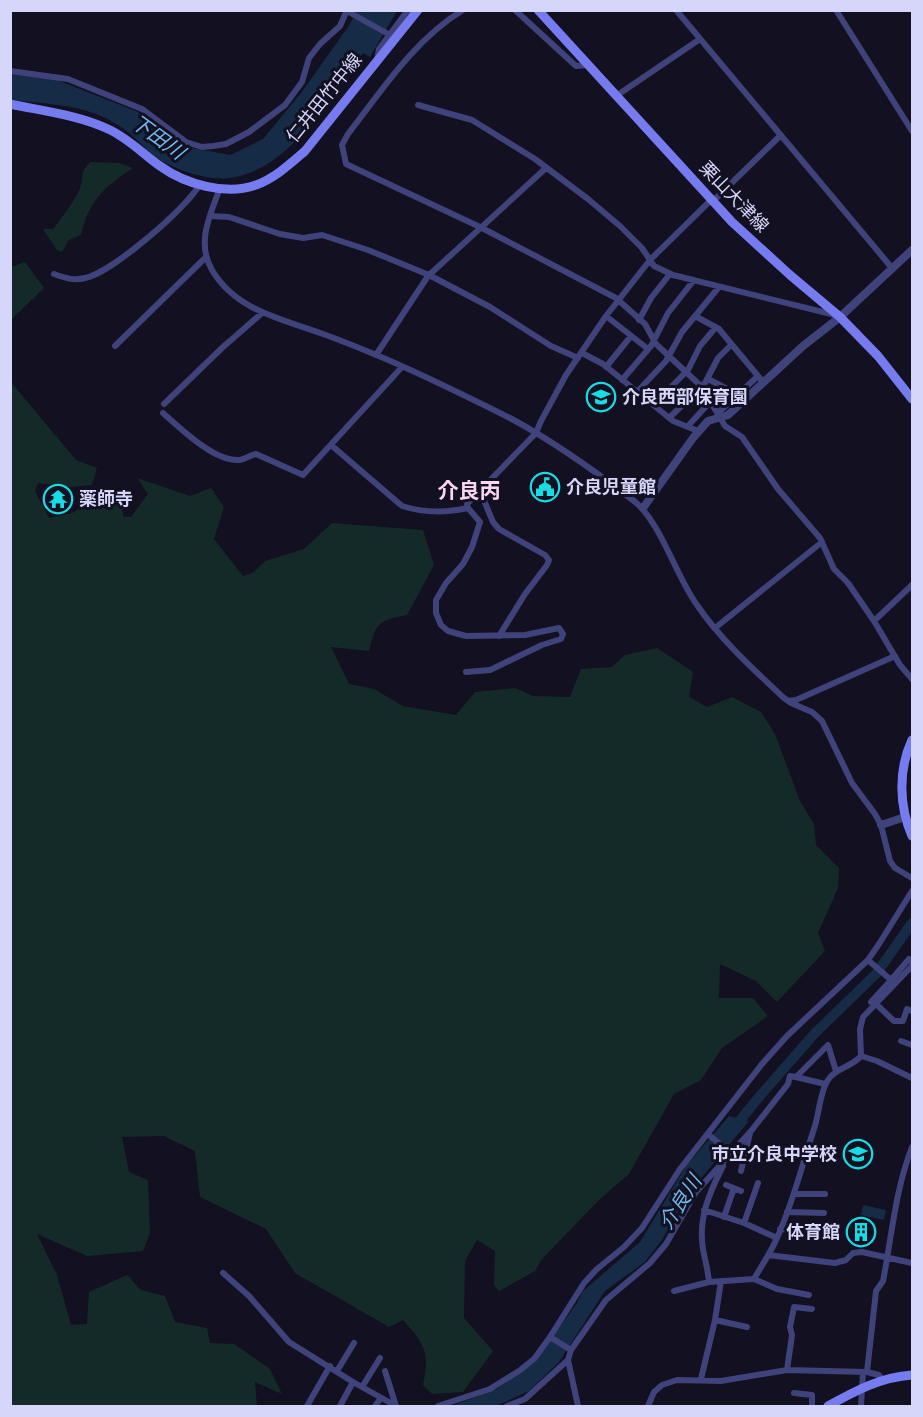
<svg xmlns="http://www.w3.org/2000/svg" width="923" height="1417" font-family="'Fira Sans','Noto Sans JP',sans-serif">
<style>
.green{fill:#142a28}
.water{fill:#152b46}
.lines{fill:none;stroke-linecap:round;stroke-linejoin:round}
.river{stroke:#152b46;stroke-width:10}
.minor{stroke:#40427b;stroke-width:6}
.tertiary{stroke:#40427b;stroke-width:8}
.secondary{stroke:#767bf0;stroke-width:9}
.labels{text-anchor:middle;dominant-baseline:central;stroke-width:6;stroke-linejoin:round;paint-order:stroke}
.street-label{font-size:18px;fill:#d6d5fa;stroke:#121021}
.poi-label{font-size:18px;font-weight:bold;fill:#d6d5fa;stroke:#121021;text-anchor:start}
.water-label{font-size:20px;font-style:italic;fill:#6ebcef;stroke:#121021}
.quarter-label{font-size:21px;font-weight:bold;fill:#fbd6f0;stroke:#121021}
</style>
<rect width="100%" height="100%" fill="#121021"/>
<path class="green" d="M90 162 119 163 133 168C105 186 88 202 81 235L69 240 62 252 57 250 43 229H53C60 220 77 198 80 188 85 175 78 176 90 162Z
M25 262 44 288 11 320V267Z
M10 381 76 460 97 468 92 485 71 487 38 483 35 491 49 518 72 513 97 499 119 497 124 517H131L148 494 137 478 190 496 211 488 224 507 214 539 243 576 254 572 265 561 304 549 332 523 423 530 434 565 407 615C378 620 376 623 369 651L331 647 349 684 374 689 403 706 456 715 475 692 515 688 533 696 570 697 581 669 612 667 625 655 657 648 693 672 689 697 707 707 732 697 761 712 775 734 800 801 814 824 816 845 839 868 838 888 818 933 825 951 777 1002 756 981 720 964 719 998H753L768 1016 722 1048 701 1080 674 1094 629 1174 600 1199 541 1260 535 1271 499 1291 494 1285 495 1251 477 1240 465 1261 464 1318 493 1351 463 1392 432 1394 423 1385C430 1351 425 1345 403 1320L389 1327 295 1273 266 1229 200 1197 195 1151 164 1136 122 1137 129 1172 148 1180 150 1233 143 1251 87 1256 37 1234 57 1275 71 1325 87 1324 89 1292 127 1275 141 1290 165 1296 175 1322 207 1328 210 1343 234 1344 270 1369 282 1394 255 1382 257 1406H11Z"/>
<path class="water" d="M357 11H397L370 57 363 53C331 98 289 171 229 178 210 181 185 172 167 164 151 157 142 143 128 132 119 125 107 118 96 114 70 104 38 103 11 100V74L57 80 136 111 187 147 230 155 263 139 301 93 348 27Z
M729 1116 749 1121 688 1194 662 1240 645 1262 605 1291 559 1362 529 1391 496 1406H451L497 1389 534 1363 577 1303 583 1291 640 1242 686 1166Z
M863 1205 886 1210 884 1220 861 1215Z"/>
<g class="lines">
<path class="river" d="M733 1129 759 1097 815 1033 876 974 912 923"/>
<path class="minor" d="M463 10C415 39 382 90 348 134L342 145 346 164 480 227 616 298 645 324 656 344 701 386 725 426 742 437 778 489 820 538 834 569 848 583 874 621 900 665 912 679
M515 10 576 66 588 65
M676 10 892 268
M836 10 912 131
M347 11 390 35
M377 60 379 49 405 14 409 10
M10 71 68 79 142 109 186 142 202 147 213 146 226 144 249 132 285 105 302 82 309 58 320 44 340 26 347 10
M616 96 700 39
M418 105 472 120 535 159 588 199 620 226 642 248 654 266 673 275 835 315
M220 188C210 215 196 243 212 270 236 311 283 319 323 334 340 340 357 347 374 354 420 373 466 396 510 418 553 441 595 471 634 501 660 521 676 576 697 605 720 639 754 670 784 698L791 703 812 712 822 721 852 783 875 814 881 825 890 861 895 868 912 878
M713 201 781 135
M210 216 229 217 280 234 303 238 322 235 368 250 429 275 490 307 551 346 578 358
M54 274C65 278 74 281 85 278 110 274 188 207 200 184
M606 316 648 349
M695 316 719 329 763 382
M639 320 651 298 670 274
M115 346 206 257
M582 353 603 364 673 421 698 431
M376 355 428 276 546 168
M606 367 631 336
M708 379 739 395
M622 380 651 346 668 313 694 280
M637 392 666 361 682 332 719 287
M164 404 223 347 262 313
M653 405 688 370 700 346 716 327
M163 413C181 429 214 461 238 460 244 460 250 455 256 454L303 475 402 367
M718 413 758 376
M669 418 705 383 718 358 731 345
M688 426 710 402
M331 445 402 506C424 513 445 513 468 508
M480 491 493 522 499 529 545 555 549 560 547 565 525 594 499 636
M468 508 467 504 536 433 541 421 566 375 606 316 650 260 712 199
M874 621 912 585
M715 628 822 542
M466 672 490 670 542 645 561 639 563 634 559 628 525 635 466 636 448 631 441 625 436 613V600L446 583 463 564 472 547 480 522 468 508
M788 701 796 700 895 656
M868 960 891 980 909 959 912 962
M871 1002 891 980
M875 1003 894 1021H903L907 1009 912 1011
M901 1041 912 1045
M861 1056 877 1061 912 1078
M796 1077 825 1084
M708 1134 731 1154
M741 1171 750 1133
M726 1185 741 1191
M794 1194H825
M704 1210 744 1223 777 1238
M787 1212 824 1213
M724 1217 734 1188
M744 1223 758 1183
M780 1229 830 1233
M768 1255 835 1263 846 1260 853 1253 862 1252 912 1263
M223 1273 249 1296 289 1342 353 1382 396 1406
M754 1279C762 1265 771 1252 777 1238 793 1203 802 1165 814 1129 819 1115 820 1091 828 1080 835 1068 852 1067 861 1056L860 1029 863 1017 912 966
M709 1282C708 1270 705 1260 703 1249 698 1219 709 1193 723 1166
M674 1291 709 1282 754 1279 777 1289 809 1295
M715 1320 747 1327
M550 1337 571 1350 568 1360 578 1406
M571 1350 606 1300 650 1263 666 1244 696 1192 751 1131 788 1084 790 1076 796 1077 828 1045 836 1071
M787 1370 792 1335 790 1327 794 1307 812 1309
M337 1371 354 1343
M385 1371 396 1406
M867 1372 876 1291 883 1281C892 1235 895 1191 912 1147
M701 1379 715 1320 721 1281
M362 1387 380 1358
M794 1393 812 1395V1406
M307 1406 330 1366
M340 1406 353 1382
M375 1406 381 1398
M438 1406 490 1389 519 1371 534 1359 550 1337 584 1283 597 1269 624 1247 642 1228 680 1169 762 1064 787 1036 868 960 879 944 912 891
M507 1406 525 1399 568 1360
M648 1406 654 1392 662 1385 677 1380 721 1381 787 1370 867 1372 879 1375 883 1380
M861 1406 863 1372"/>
<path class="tertiary" d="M643 508 693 438 708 421 728 415 803 346 840 317 912 250
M881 825 905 817"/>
<path class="secondary" d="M538 10 732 222 790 275 840 317 878 356 912 399
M10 104C43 111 78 115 108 129 128 138 143 154 160 166 185 184 226 196 256 185 275 178 290 164 305 151L418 10
M912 740C898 770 899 806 912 836
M828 1406C855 1391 881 1377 912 1375"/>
</g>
<defs>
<g id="school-ring" transform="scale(1.5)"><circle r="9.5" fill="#121021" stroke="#18dce3" stroke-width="1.5"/><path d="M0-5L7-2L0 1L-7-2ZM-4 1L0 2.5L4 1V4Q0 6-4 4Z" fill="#18dce3"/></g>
<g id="civic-ring" transform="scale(1.5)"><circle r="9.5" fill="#121021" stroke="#18dce3" stroke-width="1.5"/><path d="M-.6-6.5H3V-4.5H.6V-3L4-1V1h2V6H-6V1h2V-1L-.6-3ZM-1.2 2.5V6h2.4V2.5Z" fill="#18dce3"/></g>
<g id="temple-ring" transform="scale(1.5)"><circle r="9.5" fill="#121021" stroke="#18dce3" stroke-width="1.5"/><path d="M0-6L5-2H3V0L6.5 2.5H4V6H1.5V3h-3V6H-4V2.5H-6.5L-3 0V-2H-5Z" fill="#18dce3"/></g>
<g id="building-ring" transform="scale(1.5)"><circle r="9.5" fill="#121021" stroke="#18dce3" stroke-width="1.5"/><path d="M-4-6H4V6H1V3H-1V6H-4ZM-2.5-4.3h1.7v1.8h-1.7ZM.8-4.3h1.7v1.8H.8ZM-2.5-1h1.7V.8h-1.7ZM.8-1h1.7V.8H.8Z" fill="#18dce3"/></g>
</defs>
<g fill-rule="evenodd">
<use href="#school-ring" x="601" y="397"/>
<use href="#civic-ring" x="545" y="487"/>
<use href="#temple-ring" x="58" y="499"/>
<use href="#school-ring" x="858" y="1154"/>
<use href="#building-ring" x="861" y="1232"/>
</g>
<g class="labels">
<g class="street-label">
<text transform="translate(324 98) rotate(-51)">仁井田竹中線</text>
<text transform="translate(734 197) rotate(46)">栗山大津線</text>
</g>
<g class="poi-label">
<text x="622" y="397">介良西部保育園</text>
<text x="566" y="487">介良児童館</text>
<text x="79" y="499">薬師寺</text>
<text x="837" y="1154" text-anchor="end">市立介良中学校</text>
<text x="840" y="1232" text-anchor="end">体育館</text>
</g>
<g class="water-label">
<text transform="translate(158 137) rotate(36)">下田川</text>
<text transform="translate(680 1202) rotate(-57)">介良川</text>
</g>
<g class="quarter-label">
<text x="469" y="491">介良丙</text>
</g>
</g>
<rect width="923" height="1417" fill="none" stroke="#d6d5fa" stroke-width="24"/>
</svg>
